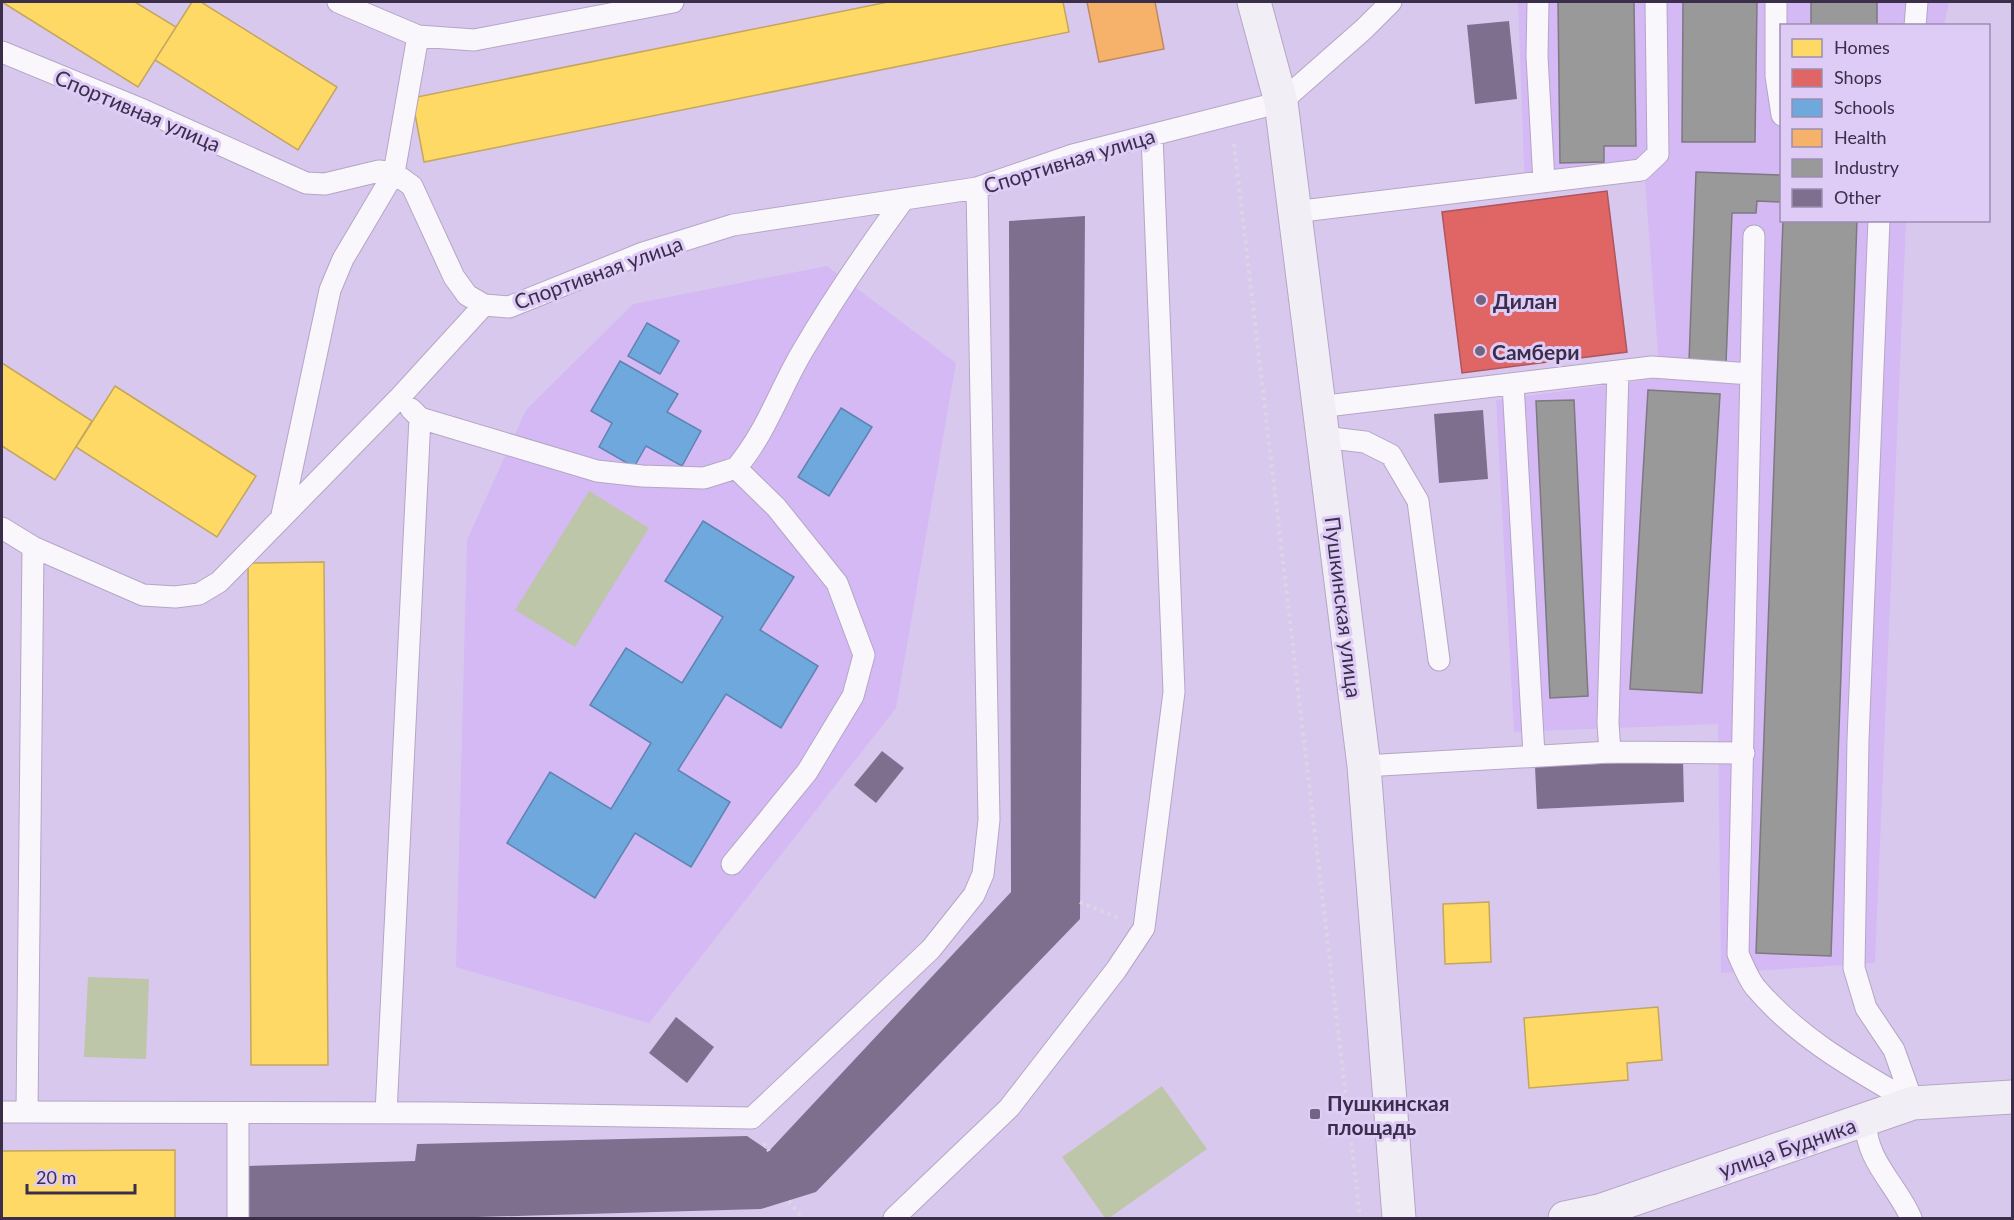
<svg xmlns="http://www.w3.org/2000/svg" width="2014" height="1220" font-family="Lato,sans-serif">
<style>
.built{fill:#d4b9f5}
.green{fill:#bec6aa}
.homes{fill:#ffd966;stroke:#c4a65e;stroke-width:1.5}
.shops{fill:#e06666;stroke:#ae555e;stroke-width:1.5}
.schools{fill:#6fa8dc;stroke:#5f83b0;stroke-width:1.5}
.health{fill:#f6b26b;stroke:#be8a61;stroke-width:1.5}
.industry{fill:#999;stroke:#7c7981;stroke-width:1.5}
.building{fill:#7f6f8e}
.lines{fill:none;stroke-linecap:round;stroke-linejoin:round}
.lane-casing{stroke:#b4a6c5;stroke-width:23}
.secondary-casing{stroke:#b4a6c5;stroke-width:35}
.path{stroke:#dcd6e3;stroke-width:4;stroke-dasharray:3 4.5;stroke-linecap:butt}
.lane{stroke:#f9f7fc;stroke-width:21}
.secondary{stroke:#f2eef6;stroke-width:33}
.poi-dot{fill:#726483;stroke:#deccf6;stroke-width:2}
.labels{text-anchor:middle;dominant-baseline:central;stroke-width:6;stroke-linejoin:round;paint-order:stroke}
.street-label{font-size:21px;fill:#3a2e4a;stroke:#deccf6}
.poi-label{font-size:21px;font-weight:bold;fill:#3a2e4a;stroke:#deccf6;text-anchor:start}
</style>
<rect width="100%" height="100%" fill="#d9c8ee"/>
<path class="built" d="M1518 2H1949L1944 25 1782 26V220L1906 221 1875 963 1721 973 1718 724 1514 732 1496 400 1660 378 1645 181 1525 192Z
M827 266 956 363 896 708 649 1023 456 967 467 540 526 410 633 304Z"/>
<path class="green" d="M589 491 649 528 575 647 515 610Z
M88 977 149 979 146 1059 84 1057Z
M1162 1086 1207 1149 1109 1218H1105L1062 1157Z"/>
<path class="homes" d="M2 2H135L176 27 138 87Z
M192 2H201L337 87 298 150 155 60Z
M888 2H1063L1069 32 424 162 412 98Z
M2 363 92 421 55 480 2 446Z
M115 386 256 476 217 537 76 447Z
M324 562 328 1065H251L248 563Z
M1489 902 1491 962 1445 964 1443 904Z
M1658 1007 1662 1060 1627 1063 1628 1080 1529 1088 1524 1018Z
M175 1150V1218H2V1151Z"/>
<path class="shops" d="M1607 191 1627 352 1462 373 1442 212Z"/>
<path class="schools" d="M647 323 679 341 660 374 628 356Z
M620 361 678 394 667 412 701 431 682 466 646 446 634 467 599 447 612 423 591 411Z
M841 408 872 427 829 496 798 477Z
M703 521 794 577 760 630 818 666 781 728 726 694 678 770 730 802 691 867 635 833 595 898 507 843 550 772 611 809 651 743 590 705 626 648 682 683 723 617 665 581Z"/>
<path class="health" d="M1087 2H1155L1164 49 1099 62Z"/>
<path class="industry" d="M1558 2H1634L1636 146H1604V162L1560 163Z
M1683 2H1757L1755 142H1682Z
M1811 2H1877V26H1811Z
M1696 172 1782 175V202L1757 201 1756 213H1732L1726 363 1689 362Z
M1783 220H1857L1831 956 1756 953Z
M1648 390 1720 394 1702 693 1630 689Z
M1574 400 1588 696 1550 698 1536 401Z"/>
<path class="building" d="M1509 21 1517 99 1475 104 1467 25Z
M1085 216 1080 919 816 1192 761 1209 443 1218H248L246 1166 415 1161 417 1144 747 1136 769 1151 1011 892 1009 221Z
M1483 410 1488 479 1439 483 1434 414Z
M882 751 904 768 876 803 854 785Z
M1683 760 1684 802 1537 809 1535 767Z
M676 1017 714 1047 687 1083 649 1053Z"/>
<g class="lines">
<g class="lane-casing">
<path id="lane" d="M338 2 418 36 474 40 673 2
M1538 2 1537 56 1544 182
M1776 2V76L1782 115
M1915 26 1917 2
M2 52 143 110 306 183 325 184 379 171 394 173 412 186 454 277 467 295 484 305 509 307 643 253 733 225 977 188 1073 155 1281 102 1364 29 1391 2
M1294 212 1641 170 1658 154 1656 2
M1879 220 1858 740 1854 968 1866 1008 1894 1050 1913 1103
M1754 236 1738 954C1743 965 1748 978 1755 987 1799 1039 1856 1070 1913 1103
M1513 384 1534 755
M1318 407 1652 367 1751 374
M411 409 420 418 597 471 642 476 704 478 736 468
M1323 437 1365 442 1391 455 1418 501 1439 660
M282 515 330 290 343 259 394 173 418 36
M2 528 33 547 143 595 175 597 199 594 219 582 400 397 484 305
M1610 752 1744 753
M1364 766 1610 752 1608 723 1618 371
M732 864 807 772 853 696 864 655 837 583 776 507 736 468C766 433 779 391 802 352 833 299 868 248 904 199
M2 1112 444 1113 752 1118 931 949 974 895 983 874 989 820 977 188
M27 1112 33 547
M386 1113 420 418
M1866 1120C1864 1159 1897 1185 1911 1218
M238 1218V1114
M894 1218 1009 1108 1116 970 1144 928 1174 692 1152 135"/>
</g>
<g class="secondary-casing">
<path id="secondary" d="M1254 2 1281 102 1364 766 1399 1218
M1565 1218 1599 1211 1913 1103 2012 1097"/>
</g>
<path class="path" d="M1234 144 1360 1218
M1080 902 1118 918
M764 1143 769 1151
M789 1201 802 1218"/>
<use href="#lane" class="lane"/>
<use href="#secondary" class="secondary"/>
</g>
<g class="poi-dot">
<circle cx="1481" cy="300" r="6"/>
<circle cx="1480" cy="351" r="6"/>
<rect x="1309" y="1108" width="12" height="12" rx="3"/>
</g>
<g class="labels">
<g class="street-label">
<text transform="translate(138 110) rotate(23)">Спортивная улица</text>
<text transform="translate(1069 160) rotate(-17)">Спортивная улица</text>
<text transform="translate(598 272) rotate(-20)">Спортивная улица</text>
<text transform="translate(1344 607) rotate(83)">Пушкинская улица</text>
<text transform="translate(1787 1147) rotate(-19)">улица Будника</text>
</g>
<g class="poi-label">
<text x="1493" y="300">Дилан</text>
<text x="1492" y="351">Самбери</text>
<text x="1327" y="1102">Пушкинская<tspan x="1327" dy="24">площадь</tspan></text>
</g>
</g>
<rect width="2014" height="1220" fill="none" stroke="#3a2e4a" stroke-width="6"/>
<rect x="1780" y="24" width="210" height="198" fill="#deccf6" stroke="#9c8db1" stroke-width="1.5"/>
<rect x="1792" y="39" width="30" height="18" fill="#ffd966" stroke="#9c8db1" stroke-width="1.5"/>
<text x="1834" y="54" font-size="18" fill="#3a2e4a">Homes</text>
<rect x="1792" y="69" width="30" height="18" fill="#e06666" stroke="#9c8db1" stroke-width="1.5"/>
<text x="1834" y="84" font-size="18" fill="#3a2e4a">Shops</text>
<rect x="1792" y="99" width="30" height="18" fill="#6fa8dc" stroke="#9c8db1" stroke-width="1.5"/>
<text x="1834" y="114" font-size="18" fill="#3a2e4a">Schools</text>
<rect x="1792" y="129" width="30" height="18" fill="#f6b26b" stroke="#9c8db1" stroke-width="1.5"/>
<text x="1834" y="144" font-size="18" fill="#3a2e4a">Health</text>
<rect x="1792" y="159" width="30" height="18" fill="#999999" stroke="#9c8db1" stroke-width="1.5"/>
<text x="1834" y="174" font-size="18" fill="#3a2e4a">Industry</text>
<rect x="1792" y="189" width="30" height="18" fill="#7f6f8e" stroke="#9c8db1" stroke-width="1.5"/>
<text x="1834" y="204" font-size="18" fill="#3a2e4a">Other</text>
<path d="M27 1184v9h108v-9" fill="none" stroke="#3a2e4a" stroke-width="3"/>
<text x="36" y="1184" font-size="18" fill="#3a2e4a" stroke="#deccf6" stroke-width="4.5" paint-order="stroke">20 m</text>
</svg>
